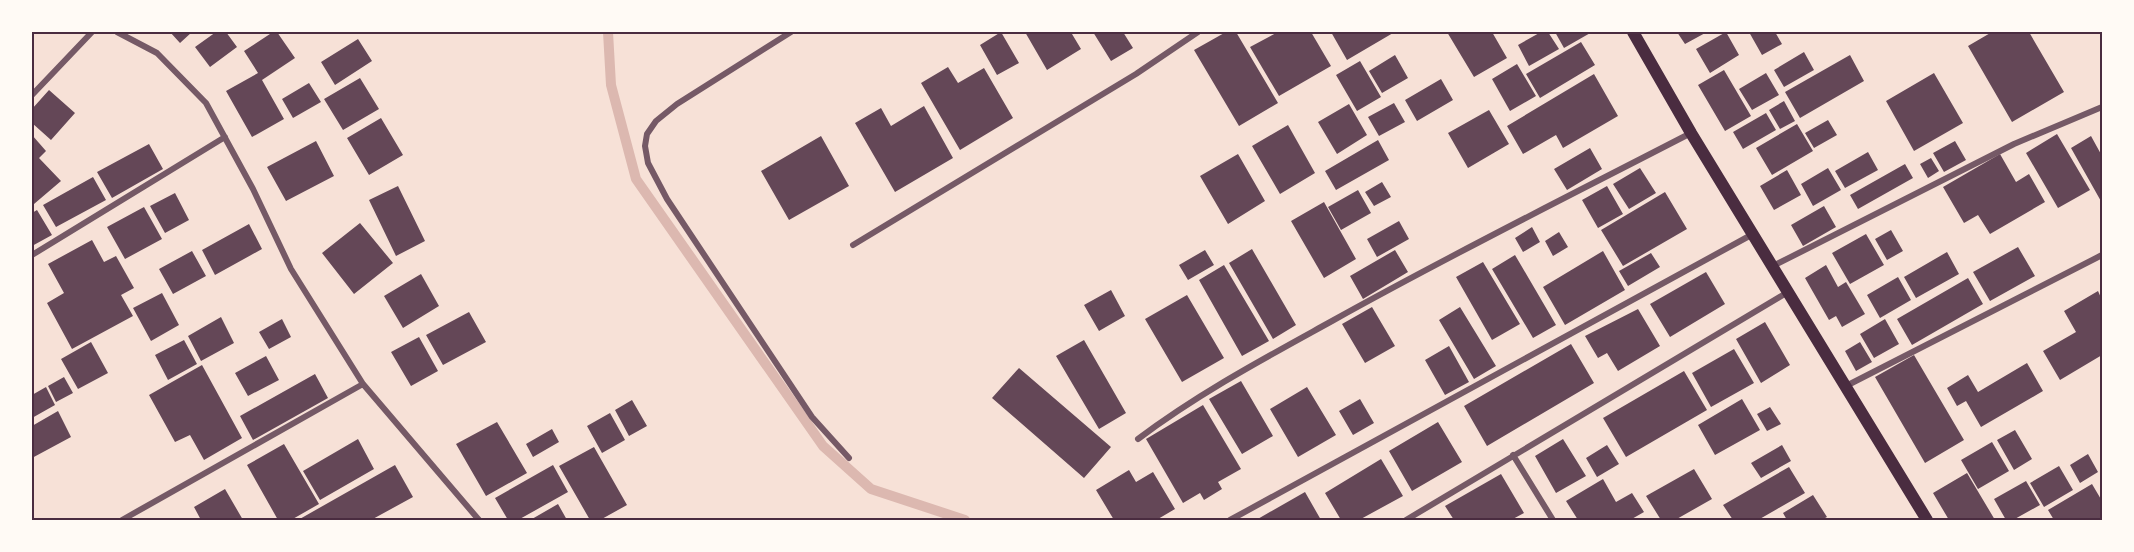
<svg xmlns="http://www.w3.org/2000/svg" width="2134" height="552" font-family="'Roboto Condensed',sans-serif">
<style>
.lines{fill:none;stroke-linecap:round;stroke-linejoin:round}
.stream{stroke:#dcb8b0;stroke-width:10}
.building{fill:#644757}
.minor{stroke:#755966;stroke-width:6}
.secondary{stroke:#4a2c40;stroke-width:12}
.neatline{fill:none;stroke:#4a2c40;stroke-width:2}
</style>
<rect width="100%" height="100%" fill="#f7e1d7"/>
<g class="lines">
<path class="stream" d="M608 32 611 85 636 179 823 446 871 489 965 520"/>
</g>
<path class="building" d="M170 32H192L180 43Z
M216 32H226L237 47 210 67 195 47Z
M273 32H277L295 58 262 80 284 119 252 137 226 91 258 73 244 51Z
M1001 32 1019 63 997 75 980 45Z
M1025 32H1076L1072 34 1081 49 1047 70Z
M1093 32H1123L1133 48 1111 61Z
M1226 32H1236L1278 103 1239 126 1194 50Z
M1278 32H1311L1331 66 1279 96 1250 47Z
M1331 32H1392L1393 33 1347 60Z
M1447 32H1492L1507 58 1474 77Z
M1541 32H1548L1559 49 1529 66 1518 45Z
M1555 32H1592L1564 48Z
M1677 32H1707L1685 44Z
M1726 32 1739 55 1710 73 1696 49Z
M1749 32H1775L1782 44 1762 55Z
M1992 32H2029L2064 92 2012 122 1968 46Z
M358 39 372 61 335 85 321 62Z
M1581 42 1595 65 1540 98 1526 74Z
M1804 52 1814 70 1784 87 1774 70Z
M1395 55 1408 78 1382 93 1369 71Z
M1850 55 1864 81 1800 118 1785 92Z
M1360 61 1381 97 1357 111 1336 75Z
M1517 64 1536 96 1510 111 1492 79Z
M948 67 958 83 984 68 1013 118 960 150 921 83Z
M1724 70 1751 116 1725 131 1698 85Z
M1766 73 1779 95 1752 110 1739 89Z
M1934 73 1963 123 1914 151 1886 101Z
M1594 74 1618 116 1563 148 1556 135 1523 154 1507 126Z
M360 78 379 109 343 130 324 99Z
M1441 79 1453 100 1417 121 1405 100Z
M309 83 321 102 293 118 282 99Z
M49 90 75 113 51 140 32 123V109Z
M1784 101 1795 121 1780 129 1769 110Z
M1394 103 1405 122 1379 136 1368 117Z
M1349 104 1367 135 1337 154 1318 122Z
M924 106 953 158 895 192 855 123 881 108 891 126Z
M1489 110 1509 144 1468 168 1448 133Z
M1766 113 1776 130 1743 149 1733 132Z
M381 118 403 155 369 175 347 138Z
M1828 120 1837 135 1814 148 1805 133Z
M1797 124 1813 151 1772 175 1756 148Z
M1288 125 1315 173 1280 194 1252 146Z
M2057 134 2090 190 2058 208 2026 153Z
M32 135 46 151 39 158 61 181 34 204 32 201Z
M821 136 849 186 789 220 761 171Z
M2091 136 2102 156V203L2071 148Z
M1378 140 1389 160 1336 190 1325 171Z
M316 141 334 176 286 201 267 167Z
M1955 141 1966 160 1944 172 1933 153Z
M149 144 163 169 112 198 97 172Z
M1590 148 1602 169 1567 190 1554 169Z
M1868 152 1878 170 1845 188 1835 171Z
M1238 154 1265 201 1228 224 1200 176Z
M2000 154 2016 182 2029 174 2045 202 1990 234 1978 215 1964 223 1943 187Z
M1931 158 1939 171 1928 178 1920 164Z
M1905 164 1913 178 1858 209 1850 195Z
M1640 168 1656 193 1629 209 1613 184Z
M1828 168 1841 190 1813 206 1801 184Z
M1787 170 1801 195 1774 210 1760 186Z
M93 177 106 200 56 227 43 205Z
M1382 182 1391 197 1374 206 1365 192Z
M398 186 425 241 396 256 369 200Z
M1607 186 1623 214 1598 228 1582 200Z
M1358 190 1371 213 1341 230 1328 207Z
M1665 192 1687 229 1623 266 1601 230Z
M175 193 189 220 165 233 150 206Z
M1324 202 1356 259 1324 278 1291 221Z
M1824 206 1836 227 1803 246 1791 225Z
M144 207 162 239 125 259 107 227Z
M37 210 52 235 32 246V213Z
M1399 221 1409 239 1377 257 1367 239Z
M360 223 393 263 354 294 322 253Z
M249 224 262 249 215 275 202 250Z
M1532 227 1540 242 1523 252 1515 238Z
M1891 230 1903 251 1887 260 1875 239Z
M1559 232 1568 247 1553 256 1545 241Z
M1866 234 1884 265 1850 284 1832 253Z
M92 240 104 262 116 256 134 288 121 295 133 316 72 349 47 303 64 293 48 264Z
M2018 247 2035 276 1990 301 1973 272Z
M1252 249 1296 325 1273 339 1229 263Z
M1205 250 1214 265 1188 280 1179 265Z
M1395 250 1408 272 1363 299 1350 276Z
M192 251 206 276 173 294 159 269Z
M1603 251 1625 290 1565 325 1543 287Z
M1947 252 1959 274 1916 298 1904 277Z
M1651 253 1660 267 1628 286 1619 271Z
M1515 255 1556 325 1533 338 1492 269Z
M1483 262 1520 324 1492 340 1456 277Z
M1224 265 1269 341 1242 356 1199 280Z
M1826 265 1838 287 1846 282 1865 314 1842 327 1836 316 1829 320 1805 278Z
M1706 272 1725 304 1670 337 1650 304Z
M421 274 439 306 403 328 384 296Z
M1898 277 1911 300 1880 318 1867 295Z
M1968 278 1983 304 1912 345 1897 319Z
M1111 290 1125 316 1099 331 1084 305Z
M2098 291 2102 300V355L2060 380 2043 351 2076 332 2064 311Z
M162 293 179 325 151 341 133 308Z
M1187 295 1224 358 1182 382 1145 319Z
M1372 307 1395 346 1365 363 1342 324Z
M1460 307 1496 366 1474 379 1439 320Z
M1638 309 1660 346 1618 371 1607 353 1598 358 1585 336Z
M469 312 486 342 443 365 426 335Z
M221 317 234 343 201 361 188 336Z
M282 319 291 337 269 349 259 332Z
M1885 319 1899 344 1874 358 1860 334Z
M1765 322 1790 365 1761 383 1736 339Z
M419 337 438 371 411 386 391 352Z
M184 340 197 364 168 380 155 355Z
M1084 340 1126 413 1099 429 1056 356Z
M91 342 108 373 78 389 61 359Z
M1860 342 1872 362 1856 371 1845 351Z
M1571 344 1594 383 1487 446 1464 406Z
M1449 346 1469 382 1445 395 1425 360Z
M1734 349 1754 383 1711 407 1692 373Z
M1914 355 1964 440 1925 463 1875 377Z
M266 356 279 380 248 396 235 373Z
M2027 363 2043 391 1981 427 1966 401 1957 406 1947 388 1968 375 1978 392Z
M202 365 242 438 204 460 190 435 175 442 149 395Z
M1019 368 1111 447 1084 478 992 398Z
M1684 371 1707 410 1626 457 1603 418Z
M315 374 328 398 253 440 240 416Z
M64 377 73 393 56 402 48 386Z
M1241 381 1273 436 1242 454 1209 399Z
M46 387 55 405 32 418V395Z
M1307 387 1336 435 1298 457 1270 409Z
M1360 399 1374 423 1353 435 1339 411Z
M1742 399 1760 430 1715 455 1698 425Z
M632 400 647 426 629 436 615 410Z
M1203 405 1241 469 1218 482 1222 489 1204 500 1200 493 1183 503 1146 439Z
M1770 407 1781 424 1767 431 1757 414Z
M58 411 71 437 32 458V426Z
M610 413 625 440 602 453 587 426Z
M497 422 527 473 486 496 456 444Z
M1438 422 1462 462 1412 491 1389 451Z
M552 429 559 442 533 457 526 444Z
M2015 430 2032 459 2014 470 1997 440Z
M358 439 374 469 320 500 303 471Z
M1563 439 1586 476 1556 493 1535 456Z
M1992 442 2009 471 1978 489 1961 460Z
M284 444 319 504 291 520H278L247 465Z
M1607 445 1619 464 1597 477 1586 458Z
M1782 445 1791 461 1761 478 1751 463Z
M594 447 627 505 600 520H590L559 466Z
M2088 454 2098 472 2080 483 2070 465Z
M1381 459 1403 496 1359 520H1341L1325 493Z
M395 465 413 497 371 520H298Z
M553 465 568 492 518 520H508L495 498Z
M2059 466 2073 490 2044 507 2030 483Z
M1789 467 1805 493 1758 520H1733L1723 505Z
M1694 469 1712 499 1675 520H1661L1646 496Z
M1129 470 1136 482 1153 472 1175 509 1158 519 1159 520H1114L1096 490Z
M1967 473 1995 520H1949L1933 493Z
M1501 474 1524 513 1511 520H1454L1445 506Z
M1603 479 1616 502 1632 493 1644 512 1630 520H1578L1566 501Z
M2026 481 2040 505 2013 520H2006L1994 499Z
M2092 484 2102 501V518L2054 520 2048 510Z
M225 489 243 520H201L194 507Z
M1305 492 1321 520H1256Z
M1813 495 1827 517 1821 520H1787L1783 513Z
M558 504 567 520H533L532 519Z"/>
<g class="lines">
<path class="minor" d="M117 32 157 53 206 103 253 189 291 269 363 384 479 520
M791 32 677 104 656 121 647 134 645 146 648 163 667 199 812 417 849 458
M32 95 92 32
M853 245 1136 74 1198 32
M32 255 225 137
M1773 266 2014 144 2102 107
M1846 386 2102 255
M1138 439C1199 393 1265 358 1332 321 1450 255 1571 195 1691 133
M1513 455 1553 520
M122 520 363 384
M1230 520 1753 234
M1406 520 1788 292"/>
<path class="secondary" d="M1633 32 1691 133 1927 520"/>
</g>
<rect width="2134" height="552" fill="none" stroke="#fffaf5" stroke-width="66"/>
<rect x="33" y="33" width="2068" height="486" class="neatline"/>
</svg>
